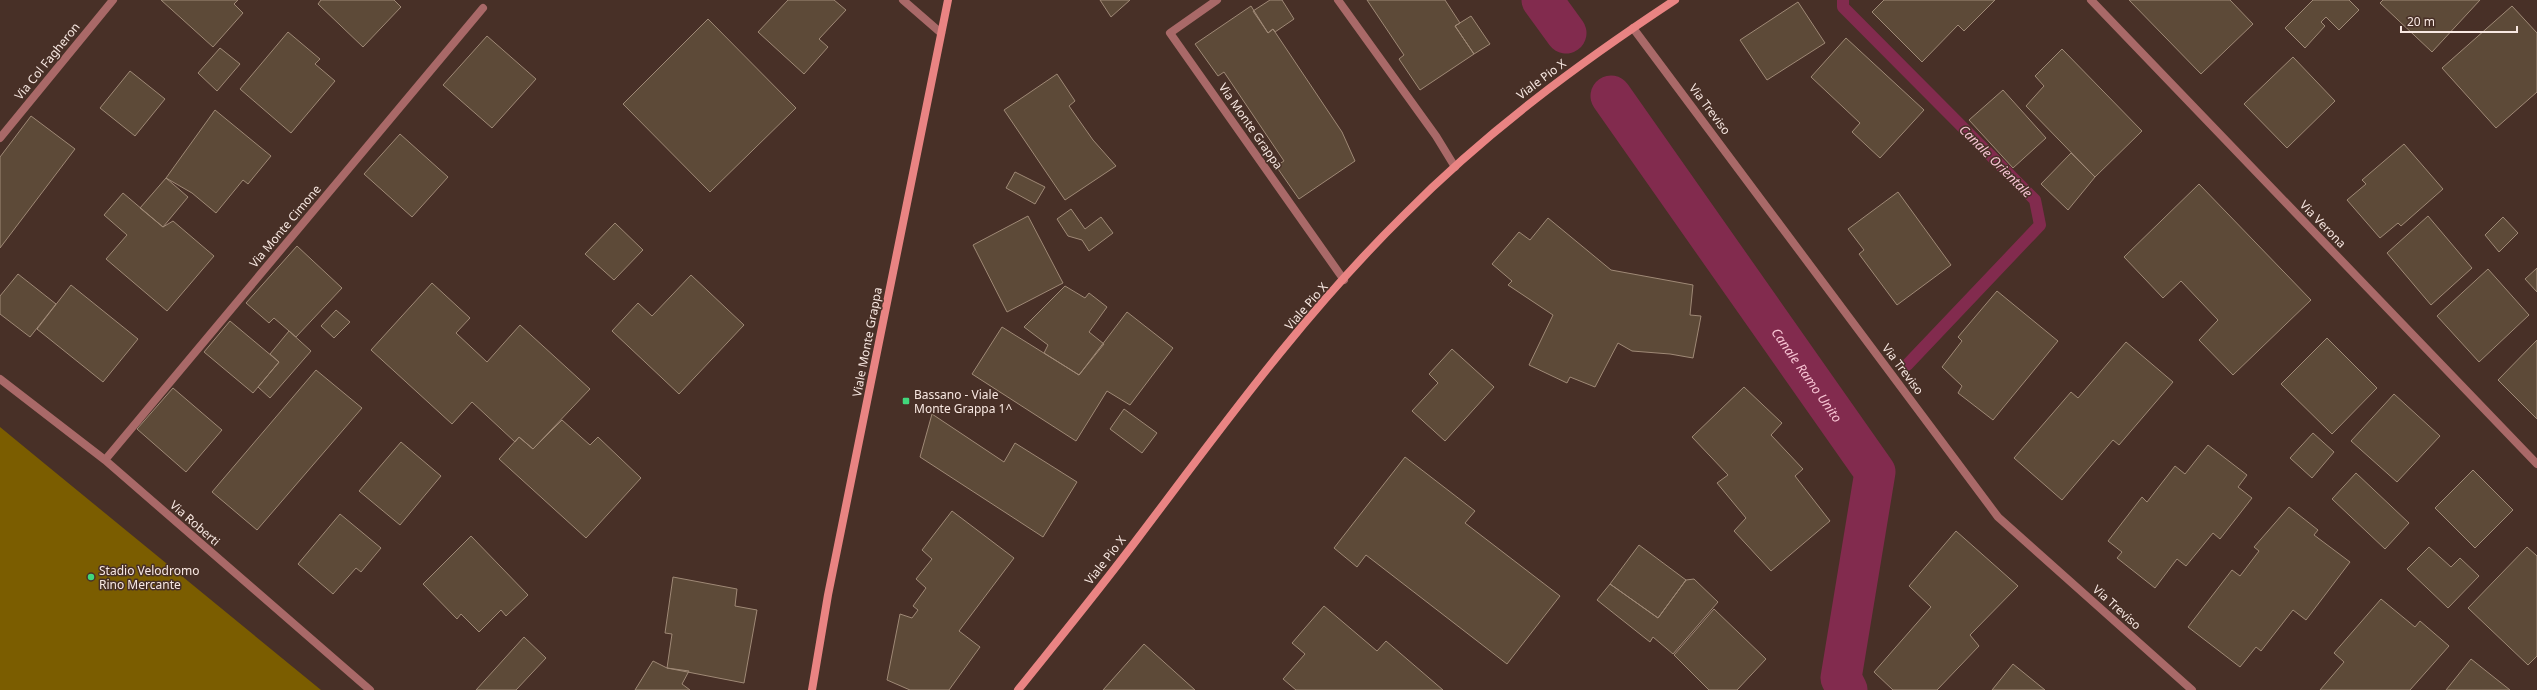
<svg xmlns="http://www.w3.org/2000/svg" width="2537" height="690" font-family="'Noto Sans',sans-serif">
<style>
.park{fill:#7b5d00}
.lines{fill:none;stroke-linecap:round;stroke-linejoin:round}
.stream{stroke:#822b4e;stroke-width:12}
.canal{stroke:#822b4e;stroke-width:41}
.building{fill:#5d4a38;stroke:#9f8976}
.street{stroke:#a96968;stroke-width:8}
.secondary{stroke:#e98483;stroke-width:8}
.poi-dot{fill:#41d77c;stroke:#483027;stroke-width:1.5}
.labels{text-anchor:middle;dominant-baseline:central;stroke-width:3;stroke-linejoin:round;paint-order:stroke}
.street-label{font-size:12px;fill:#f8e8e2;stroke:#483027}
.poi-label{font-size:12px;fill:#f8e8e2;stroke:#483027;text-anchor:start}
.water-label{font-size:13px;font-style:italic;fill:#f8c5d4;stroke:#483027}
</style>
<rect width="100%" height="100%" fill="#483027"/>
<path class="park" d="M0 427 45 464 321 690H0Z"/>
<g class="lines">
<path class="stream" d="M1843 0V7L2035 200 2040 225 1907 365"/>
<g class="canal">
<path d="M1542 0 1566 33"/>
<path id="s1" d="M1611 96 1875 472 1841 678 1847 690"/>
</g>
</g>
<path class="building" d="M161 0H238L234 4 243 13 213 47Z
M321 0H394L401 7 363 47 318 4Z
M788 0H834L846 10 819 39 828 47 804 74 758 32Z
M1100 0H1130L1111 17Z
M1270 0H1282L1294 19 1275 32 1273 29 1268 33 1253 11Z
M1367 0H1445L1460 23 1455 26 1474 54 1420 90 1399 59 1404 55Z
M1884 0H1995L1964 31 1958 25 1922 62 1872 12Z
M2129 0H2230L2253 24 2201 74Z
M2313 0H2349L2359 10 2339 30 2326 17 2321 22 2325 26 2305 48 2285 28Z
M2383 0H2480L2432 52 2380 3Z
M1798 2 1825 43 1767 80 1740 40Z
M1251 6 1268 33 1273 29 1275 32 1342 132 1355 161 1299 199 1276 166 1284 161 1224 72 1218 76 1195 44Z
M2512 6 2537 33V92L2496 128 2442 68Z
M1471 16 1490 44 1474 54 1455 26Z
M708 19 796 108 710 192 623 104Z
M288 32 320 59 315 64 335 81 291 133 240 89Z
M487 36 536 79 492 128 443 85Z
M1846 38 1924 110 1880 158 1852 132 1860 123 1811 77Z
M220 48 240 64 217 91 198 73Z
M2062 49 2142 131 2095 177 2026 106 2044 86 2035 76Z
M2293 57 2335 101 2287 148 2244 104Z
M130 71 165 99 135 136 100 108Z
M1057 74 1075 101 1069 106 1093 140 1116 166 1065 200 1004 110Z
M2003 90 2046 138 2013 168 1969 120Z
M215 110 271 156 248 184 243 180 216 213 192 193 166 178Z
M31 116 75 149 0 248V157Z
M400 134 448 177 412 217 364 174Z
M2404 144 2443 189 2401 226 2398 223 2380 238 2347 200 2366 184 2362 180Z
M2071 153 2095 177 2068 210 2041 184Z
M1015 172 1045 187 1035 204 1006 188Z
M166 178 188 197 163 227 140 208Z
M2199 184 2311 300 2233 375 2199 340 2218 320 2181 281 2163 298 2124 257Z
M1898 192 1951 265 1897 305 1859 254 1864 250 1848 229Z
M123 193 163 227 173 221 214 256 167 311 106 259 127 235 104 215Z
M1071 209 1085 229 1101 217 1113 233 1089 251 1082 240 1068 236 1057 219Z
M1028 216 1063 283 1007 312 973 245Z
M2428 216 2472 268 2431 305 2387 253Z
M2503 217 2518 233 2499 252 2485 235Z
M1548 218 1611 270 1693 285 1690 315 1701 316 1693 358 1670 354 1632 351 1618 343 1595 387 1570 377 1567 383 1529 365 1553 315 1508 285 1512 281 1492 264 1519 232 1530 240Z
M615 223 643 250 614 280 585 254Z
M297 246 342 288 296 337 274 318 269 323 246 303Z
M2537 268V292L2525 279Z
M2488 269 2529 315 2479 362 2437 316Z
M18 274 56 304 30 337 0 314V296Z
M691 275 744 325 679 394 612 331 638 303 652 316Z
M432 283 470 318 456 333 487 362 520 325 590 389 533 449 519 437 515 442 472 402 452 424 371 350Z
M71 285 138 339 103 382 37 329Z
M1065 286 1085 298 1089 293 1107 307 1089 332 1104 344 1079 375 1044 353 1048 345 1024 327Z
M1997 291 2058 341 1993 420 1958 393 1962 386 1942 367 1962 341 1958 337Z
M336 310 350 322 334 338 321 326Z
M1127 312 1173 348 1130 405 1107 391 1076 441 972 374 1002 327 1079 375Z
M230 321 279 362 253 393 204 352Z
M289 331 311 351 270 398 258 387 279 362 270 354Z
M2327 338 2377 388 2332 434 2281 384Z
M2537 340V419L2498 380Z
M2126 342 2173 382 2119 445 2113 440 2062 500 2014 458 2071 392 2078 398Z
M1452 349 1494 387 1445 441 1412 411 1438 383 1429 374Z
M316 370 362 408 257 530 212 492Z
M1744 387 1782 423 1771 435 1803 469 1795 476 1830 521 1771 571 1734 531 1746 518 1717 483 1728 475 1692 437Z
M173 388 222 430 186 472 137 429Z
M2394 394 2440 436 2397 482 2351 441Z
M1124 409 1157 433 1142 453 1110 429Z
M932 414 1004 462 1015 443 1077 482 1043 537 920 457Z
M562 420 590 445 598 437 641 478 586 538 499 459 519 437 533 449Z
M2313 433 2334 452 2312 478 2290 458Z
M401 442 441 476 400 525 359 491Z
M2208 445 2247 475 2238 487 2252 498 2220 539 2213 533 2186 566 2177 559 2155 588 2117 558 2122 552 2108 541 2142 497 2147 502 2175 466 2185 474Z
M1405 457 1475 511 1465 523 1560 596 1507 664 1366 555 1357 567 1334 548Z
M2473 470 2513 510 2475 548 2435 508Z
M2356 473 2409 523 2385 549 2332 499Z
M2289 507 2318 530 2314 535 2350 562 2306 620 2293 610 2261 651 2256 647 2240 667 2188 627 2232 570 2240 576 2259 551 2254 547Z
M952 511 1014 558 959 631 980 647 949 690H910L887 680 900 614 912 618 918 610 913 606 926 588 916 579 932 559 922 550Z
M340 514 381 548 361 572 356 568 333 594 298 564Z
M1956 531 2018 586 1970 635 1979 646 1937 690H1893L1874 672 1931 607 1909 586Z
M471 536 528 595 506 616 501 610 479 632 461 614 457 619 423 584Z
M1639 545 1686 580 1658 618 1610 584Z
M2429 547 2451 567 2460 558 2479 576 2448 608 2407 569Z
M2527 547 2537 556V656L2528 665 2468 608Z
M673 577 737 589 735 606 757 610 744 683 667 668 672 634 665 633Z
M1694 579 1718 602 1673 654 1653 637 1650 642 1597 600 1610 584 1658 618 1686 580Z
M2381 599 2415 627 2420 621 2449 646 2410 690H2320L2344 662 2334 653Z
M1324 606 1377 651 1386 641 1443 690H1296L1283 679 1305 654 1292 643Z
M1714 609 1766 659 1737 690H1709L1674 655Z
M524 637 546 658 516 690H476Z
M1144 644 1195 690H1103Z
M2471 659 2510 690H2446Z
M653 661 667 668 689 671 682 684 690 690H635Z
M2013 664 2045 690H1992Z"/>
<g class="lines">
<path class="street" d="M903 0 941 33
M1217 0 1170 33 1344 280
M1338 0 1436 136 1455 167
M2091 0 2537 464
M1633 28 1998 517 2192 690
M0 138 113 0
M0 379 105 460 370 690
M105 460 483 8"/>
<path class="secondary" d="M812 690 828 595 948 0
M1018 690C1058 640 1099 590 1138 538 1222 427 1304 313 1404 215 1486 132 1578 64 1675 0"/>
</g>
<g class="poi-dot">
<rect x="902" y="397" width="8" height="8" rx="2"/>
<circle cx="91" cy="577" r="4"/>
</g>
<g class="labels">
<g class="street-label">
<text transform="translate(47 61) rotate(-51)">Via Col Fagheron</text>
<text transform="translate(1541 79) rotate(-37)">Viale Pio X</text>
<text transform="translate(1710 109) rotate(53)">Via Treviso</text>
<text transform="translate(1251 126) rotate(55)">Via Monte Grappa</text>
<text transform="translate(2323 224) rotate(46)">Via Verona</text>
<text transform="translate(285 226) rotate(-50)">Via Monte Cimone</text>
<text transform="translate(1306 306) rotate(-49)">Viale Pio X</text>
<text transform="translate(867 342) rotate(-79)">Viale Monte Grappa</text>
<text transform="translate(1903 369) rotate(53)">Via Treviso</text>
<text transform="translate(195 523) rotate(41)">Via Roberti</text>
<text transform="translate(1105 560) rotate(-52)">Viale Pio X</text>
<text transform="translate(2117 607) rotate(42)">Via Treviso</text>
</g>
<g class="poi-label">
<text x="914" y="394">Bassano - Viale<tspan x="914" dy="14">Monte Grappa 1^</tspan></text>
<text x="99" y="570">Stadio Velodromo<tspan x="99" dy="14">Rino Mercante</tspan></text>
</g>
<g class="water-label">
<text transform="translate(1996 161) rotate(45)">Canale Orientale</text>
<text stroke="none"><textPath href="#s1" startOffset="341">Canale Ramo Unito</textPath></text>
</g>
</g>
<path d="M2401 26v6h116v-6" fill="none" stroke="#f8e8e2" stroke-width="2"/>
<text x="2407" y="26" font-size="12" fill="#f8e8e2" stroke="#483027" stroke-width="3" paint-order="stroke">20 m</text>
</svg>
